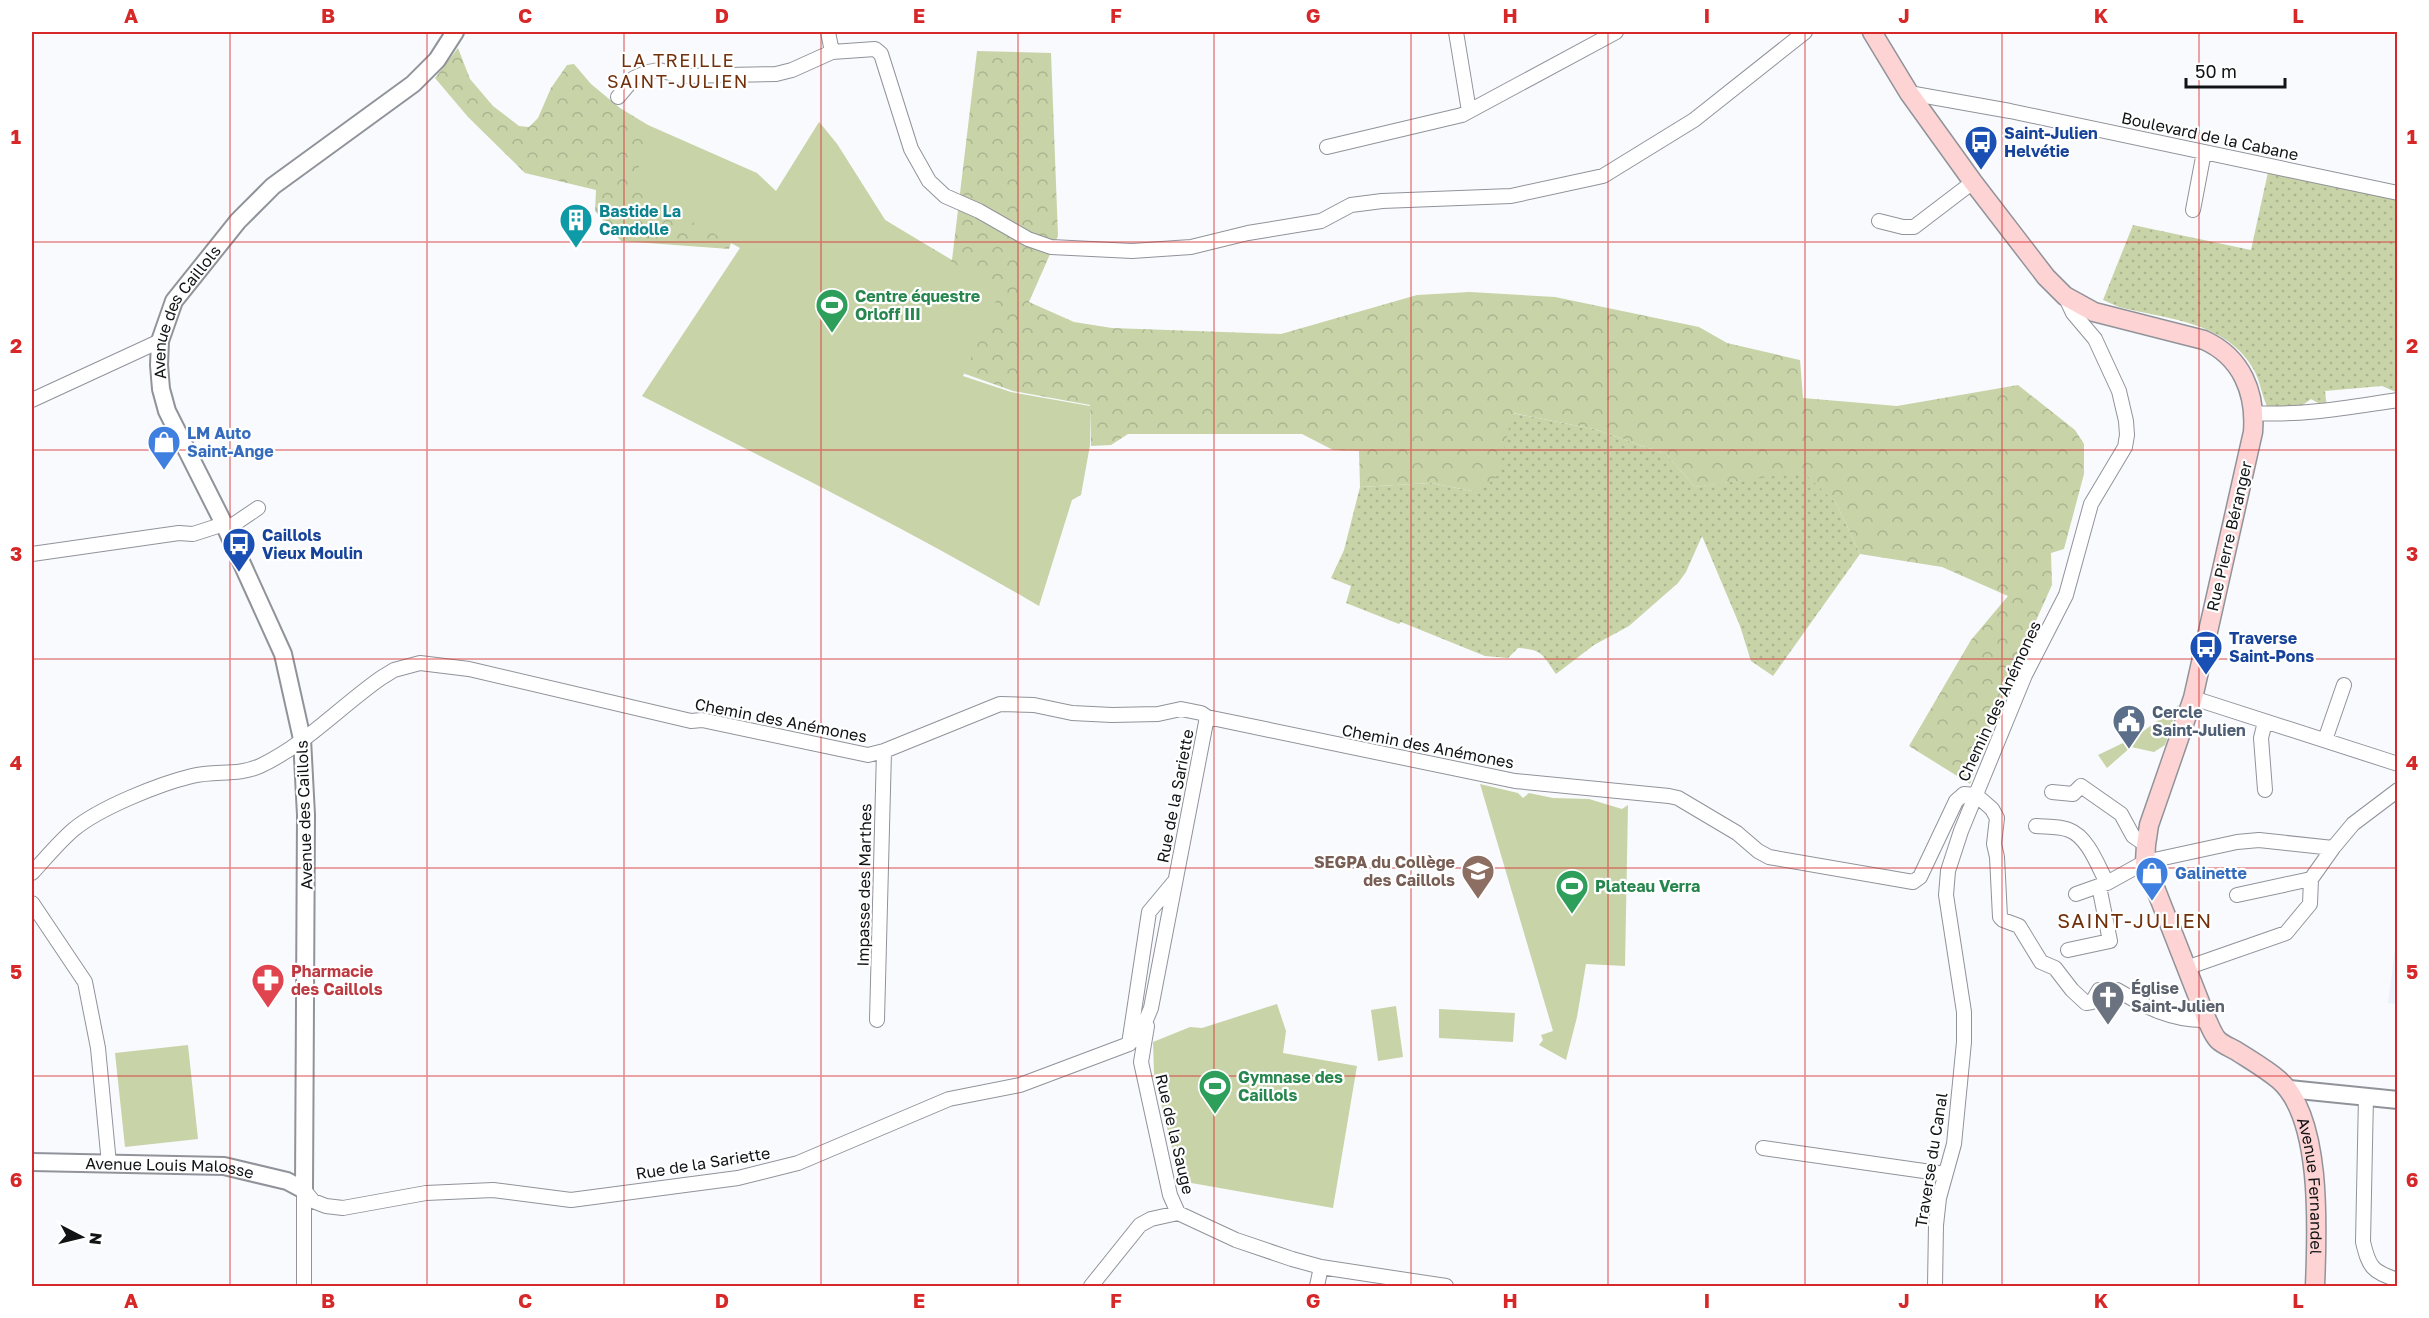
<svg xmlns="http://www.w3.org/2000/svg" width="2429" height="1318" font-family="'Golos Text',sans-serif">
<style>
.built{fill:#ecf1fd}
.green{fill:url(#green-dots)}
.forest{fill:url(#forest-crowns)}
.pitch{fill:#c8d3a8}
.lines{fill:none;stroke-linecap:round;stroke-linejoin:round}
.minor-casing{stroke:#90939a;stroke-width:16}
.tertiary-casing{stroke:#90939a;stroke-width:20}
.secondary-casing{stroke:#90939a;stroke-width:21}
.minor{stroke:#fff;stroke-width:14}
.tertiary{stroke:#fff;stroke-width:16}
.secondary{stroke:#fdd3d3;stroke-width:18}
.grid{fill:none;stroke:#d62828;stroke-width:1.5;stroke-opacity:0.55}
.labels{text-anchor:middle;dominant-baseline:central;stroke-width:4.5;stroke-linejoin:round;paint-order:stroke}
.transit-label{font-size:16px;font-weight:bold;fill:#164399;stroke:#fff;text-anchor:start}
.street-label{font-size:16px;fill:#111315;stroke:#fff}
.culture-label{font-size:16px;font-weight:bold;fill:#0d838f;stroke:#fff;text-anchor:start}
.leisure-label{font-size:16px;font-weight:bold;fill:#27864d;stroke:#fff;text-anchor:start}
.shop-label{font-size:16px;font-weight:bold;fill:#366cbe;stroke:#fff;text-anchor:start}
.service-label{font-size:16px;font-weight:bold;fill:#4e5e75;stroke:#fff;text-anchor:start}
.education-label{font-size:16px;font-weight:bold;fill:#785e54;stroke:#fff;text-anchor:end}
.health-label{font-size:16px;font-weight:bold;fill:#be3a42;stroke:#fff;text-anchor:start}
.worship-label{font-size:16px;font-weight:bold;fill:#5b616d;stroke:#fff;text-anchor:start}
.neighbourhood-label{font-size:18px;letter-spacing:1.5px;fill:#70310c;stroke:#fff}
.quarter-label{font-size:20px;letter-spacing:1.5px;fill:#70310c;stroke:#fff}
.neatline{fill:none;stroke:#d62828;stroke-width:2}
.grid-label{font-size:20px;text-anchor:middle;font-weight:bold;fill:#d62828}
</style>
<defs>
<pattern id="green-dots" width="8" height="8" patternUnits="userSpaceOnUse" patternTransform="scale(1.5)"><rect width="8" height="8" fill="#c8d3a8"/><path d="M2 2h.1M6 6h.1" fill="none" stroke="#abb490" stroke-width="1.8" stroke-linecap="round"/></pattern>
<pattern id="forest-crowns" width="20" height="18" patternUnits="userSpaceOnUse" patternTransform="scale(1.5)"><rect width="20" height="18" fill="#c8d3a8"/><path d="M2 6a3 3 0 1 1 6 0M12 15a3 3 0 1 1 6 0" fill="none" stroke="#abb490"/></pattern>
</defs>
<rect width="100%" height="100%" fill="#f9fafe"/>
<path class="built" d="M2397 934H2398L2397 1004 2388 1003Z"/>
<path class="green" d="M2268 172 2397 199 2398 384 2396 392 2382 386 2325 391 2327 408 2311 399 2300 407 2269 410C2262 398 2261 383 2254 370 2228 322 2167 319 2119 307L2103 300 2133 225 2251 250Z
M1512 413 1594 429 1666 454 1695 487 1803 471 1836 503 1860 554 1773 676 1751 661 1740 626 1702 536 1686 572 1678 583 1629 626 1594 645 1556 674C1543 655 1542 649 1518 648L1508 658 1485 656 1401 622 1399 624 1346 603 1351 586 1331 578 1344 550 1360 487 1431 483 1472 491Z"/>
<path class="forest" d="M458 48 470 79 493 106 519 126 529 127 538 118 551 88 567 65 574 64 591 84 620 108 648 125 743 208 729 249 621 241 595 211 596 190 525 173 468 117 435 78Z
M977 51 1051 53 1058 236 1029 302 1074 322 1112 328 1281 334 1417 295 1470 292 1555 297 1699 327 1727 343 1800 360 1803 398 1897 406 2018 385 2075 430 2084 444V474L2064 549 2051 553 2052 585 1998 705 1970 784 1909 746 1971 640 2008 596 1942 567 1860 554 1836 503 1803 472 1695 487 1666 454 1594 429 1513 413 1496 478 1472 491 1431 483 1360 487 1359 451 1333 450 1302 434H1128L1111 445 1091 446 1090 405 1013 391 940 365 819 122 837 144 885 220 952 260Z"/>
<path class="pitch" d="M819 122 837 144 885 220 1000 292 963 376 1011 392 1090 406V445L1081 495 1072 500 1039 606C910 530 775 464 642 396L740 248 634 190 648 125 757 173 776 191Z
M2179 705 2165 745 2154 752 2131 747 2107 768 2098 755 2125 742 2127 743Z
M1480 784 1518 793 1523 798 1529 793 1553 798 1589 799 1622 809 1628 805 1625 966 1586 964 1577 1017 1566 1060 1539 1045 1543 1040 1541 1035 1553 1031Z
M1277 1004 1286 1031 1283 1053 1357 1066 1333 1208 1180 1181 1154 1074 1153 1042 1190 1027 1202 1028Z
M1396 1006 1403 1057 1378 1061 1371 1010Z
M1439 1009 1515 1013 1513 1042 1439 1038Z
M188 1045 198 1139 125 1147 115 1053Z"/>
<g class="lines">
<g class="minor-casing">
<path id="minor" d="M828 32 832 52
M1456 32 1469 111
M1909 93 2010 111 2398 193
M618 97 634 78 648 72 659 70 681 76 776 74 792 70 832 52 875 49 881 54 911 149 929 181 945 196 979 211 1028 239 1051 247 1132 251 1191 247 1248 233 1321 221 1351 205 1382 201 1511 196 1603 176 1694 120 1805 32
M1327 147 1462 115 1616 32
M2193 210 2204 152
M1879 221 1903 227H1914L1973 182
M32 400 160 341
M2254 413C2303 416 2349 407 2398 400
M227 529 258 508
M32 554 179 533 193 534 224 524
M2193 698 2398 764
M2325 740 2344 685
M2265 790 2261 738 2265 722
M2052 792 2073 794 2081 786 2121 814 2133 836 2146 845
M1976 795 1992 809 1997 818 1994 844 1997 857 2000 917 2003 920 2019 926 2041 962 2055 968 2072 990 2086 1003 2092 1002 2099 990H2117C2146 1007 2172 1021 2207 1020
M2036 826C2046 827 2059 826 2069 830 2088 837 2098 866 2107 883
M32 873C45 859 58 843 73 830 99 808 159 784 192 776 215 770 238 776 260 766 305 745 341 706 381 678L394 670 420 663 469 669 691 721 702 720 868 755 884 751 1000 704 1034 705 1072 713 1112 715 1158 714 1181 709 1201 713 1207 717 1515 781 1669 796 1678 798 1737 833 1758 851 1769 857 1913 882 1920 877 1956 801 1964 794 1976 795
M2076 894 2107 883 2145 862 2237 842 2259 840 2333 848
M2237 895 2311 879
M32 903 85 982 98 1048 109 1164
M2068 950 2110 941 2099 886
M2186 968 2286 933 2310 904 2311 879 2333 848 2353 824 2398 790
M877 1020 884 751
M1147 1026 1141 1062 1170 1195 1178 1213
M1129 1044 1149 912 1174 882
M2366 1096 2363 1242C2369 1267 2372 1272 2398 1280
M1763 1148 1945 1174
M304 1190 313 1201 326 1206 343 1208 426 1193 493 1190 571 1200 738 1178 798 1163 949 1099 1020 1085 1129 1044 1141 1032 1151 1008 1207 717
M304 1190V1286
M1091 1286 1140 1225 1151 1219 1178 1213 1236 1240 1292 1259 1321 1267 1446 1286
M1317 1286 1321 1267
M1935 1286 1936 1225 1939 1198 1954 1144 1964 1042V1012L1946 895 1948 871 1961 831 2025 675 2066 595 2091 504 2125 447 2127 435 2126 421 2119 391 2095 339 2073 313 2065 296"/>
</g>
<g class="tertiary-casing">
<g id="tertiary">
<path d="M2289 1089 2398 1100"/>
<path id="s1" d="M32 1162 224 1166 287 1181 304 1190 306 815 302 739 283 654 224 524 167 411 161 389 159 365 160 341 174 301 238 221 273 186 413 84 437 60 455 32"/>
</g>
</g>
<g class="secondary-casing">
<g id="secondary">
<path id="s2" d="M1872 32 1909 93 1973 182 2046 277 2065 296 2094 312 2204 340C2242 357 2256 393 2253 432L2193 698 2149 825 2146 845 2145 862 2207 1020C2210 1026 2213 1035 2218 1040 2223 1045 2232 1048 2238 1052 2252 1061 2266 1069 2279 1080 2323 1118 2317 1233 2315 1286"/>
</g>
</g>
<use href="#minor" class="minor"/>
<use href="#tertiary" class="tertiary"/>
<use href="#secondary" class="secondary"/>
</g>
<path class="grid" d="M230 32V1286M427 32V1286M624 32V1286M821 32V1286M1018 32V1286M1214 32V1286M1411 32V1286M1608 32V1286M1805 32V1286M2002 32V1286M2199 32V1286M32 242H2398M32 450H2398M32 659H2398M32 868H2398M32 1076H2398"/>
<defs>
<g id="bus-pin" transform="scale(1.725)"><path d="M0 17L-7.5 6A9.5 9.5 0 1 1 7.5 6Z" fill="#1a4fb4" stroke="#fff"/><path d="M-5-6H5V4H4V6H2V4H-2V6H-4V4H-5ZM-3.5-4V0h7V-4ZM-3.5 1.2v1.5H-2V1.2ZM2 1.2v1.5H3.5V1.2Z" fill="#fff"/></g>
<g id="building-pin" transform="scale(1.725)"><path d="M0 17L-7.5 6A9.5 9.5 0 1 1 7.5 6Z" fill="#0f9aa8" stroke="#fff"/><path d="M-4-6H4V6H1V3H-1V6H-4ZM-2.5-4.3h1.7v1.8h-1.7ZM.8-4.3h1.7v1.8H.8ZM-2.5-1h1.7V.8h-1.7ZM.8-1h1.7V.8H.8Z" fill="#fff"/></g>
<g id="stadium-pin" transform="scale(1.725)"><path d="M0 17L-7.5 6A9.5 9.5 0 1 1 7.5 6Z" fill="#2e9e5b" stroke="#fff"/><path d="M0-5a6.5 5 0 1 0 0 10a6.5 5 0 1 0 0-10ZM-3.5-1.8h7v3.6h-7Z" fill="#fff"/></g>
<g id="shop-pin" transform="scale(1.725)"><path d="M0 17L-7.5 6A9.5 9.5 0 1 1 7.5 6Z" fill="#3f7fe0" stroke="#fff"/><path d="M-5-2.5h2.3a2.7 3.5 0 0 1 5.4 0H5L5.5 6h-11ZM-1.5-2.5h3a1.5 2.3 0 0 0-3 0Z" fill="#fff"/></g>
<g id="civic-pin" transform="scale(1.725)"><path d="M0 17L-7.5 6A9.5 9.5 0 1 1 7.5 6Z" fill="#5c6f8a" stroke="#fff"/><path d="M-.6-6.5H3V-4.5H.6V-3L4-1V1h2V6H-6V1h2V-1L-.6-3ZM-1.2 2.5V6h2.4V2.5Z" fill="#fff"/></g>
<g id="school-pin" transform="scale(1.725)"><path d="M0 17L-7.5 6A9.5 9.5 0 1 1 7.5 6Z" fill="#8d6e63" stroke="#fff"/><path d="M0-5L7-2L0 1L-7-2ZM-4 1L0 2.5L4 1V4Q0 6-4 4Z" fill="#fff"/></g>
<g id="pharmacy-pin" transform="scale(1.725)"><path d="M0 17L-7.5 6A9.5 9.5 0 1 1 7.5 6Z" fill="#e0444e" stroke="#fff"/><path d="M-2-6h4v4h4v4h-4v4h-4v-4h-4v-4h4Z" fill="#fff"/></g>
<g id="church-pin" transform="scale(1.725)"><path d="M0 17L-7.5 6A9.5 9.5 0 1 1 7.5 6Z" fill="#6b7280" stroke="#fff"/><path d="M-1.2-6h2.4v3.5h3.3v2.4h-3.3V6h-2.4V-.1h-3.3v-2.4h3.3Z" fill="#fff"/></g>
</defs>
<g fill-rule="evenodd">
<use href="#bus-pin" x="1981" y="142"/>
<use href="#building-pin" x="576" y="220"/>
<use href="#stadium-pin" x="832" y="305"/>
<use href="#shop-pin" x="164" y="442"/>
<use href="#bus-pin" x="239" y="544"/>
<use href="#bus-pin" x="2206" y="647"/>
<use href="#civic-pin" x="2129" y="721"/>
<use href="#school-pin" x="1478" y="871"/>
<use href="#shop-pin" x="2152" y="873"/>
<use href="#stadium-pin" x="1572" y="886"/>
<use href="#pharmacy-pin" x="268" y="980"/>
<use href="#church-pin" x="2108" y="997"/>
<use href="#stadium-pin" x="1215" y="1086"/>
</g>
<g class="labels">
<g class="transit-label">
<text x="2004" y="133">Saint-Julien<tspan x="2004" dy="18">Helvétie</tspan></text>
<text x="262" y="535">Caillols<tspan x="262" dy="18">Vieux Moulin</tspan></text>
<text x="2229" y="638">Traverse<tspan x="2229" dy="18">Saint-Pons</tspan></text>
</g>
<g class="street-label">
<text transform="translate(2210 136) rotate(12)">Boulevard de la Cabane</text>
<text stroke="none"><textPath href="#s1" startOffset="1191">Avenue des Caillols</textPath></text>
<text transform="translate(2229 536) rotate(-77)">Rue Pierre Béranger</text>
<text transform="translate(1999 701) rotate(-65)">Chemin des Anémones</text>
<text transform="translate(781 720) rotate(11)">Chemin des Anémones</text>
<text transform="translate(1428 746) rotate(11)">Chemin des Anémones</text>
<text transform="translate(1175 796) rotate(-79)">Rue de la Sariette</text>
<text transform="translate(304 815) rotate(-92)">Avenue des Caillols</text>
<text transform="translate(864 885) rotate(-89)">Impasse des Marthes</text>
<text transform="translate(1175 1134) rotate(77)">Rue de la Sauge</text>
<text transform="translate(1931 1160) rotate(-81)">Traverse du Canal</text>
<text transform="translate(703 1163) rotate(-9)">Rue de la Sariette</text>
<text stroke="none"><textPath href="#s1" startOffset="138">Avenue Louis Malosse</textPath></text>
<text stroke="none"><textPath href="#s2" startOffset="1410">Avenue Fernandel</textPath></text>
</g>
<g class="culture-label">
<text x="599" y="211">Bastide La<tspan x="599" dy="18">Candolle</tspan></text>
</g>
<g class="leisure-label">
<text x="855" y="296">Centre équestre<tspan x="855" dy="18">Orloff III</tspan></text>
<text x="1595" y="886">Plateau Verra</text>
<text x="1238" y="1077">Gymnase des<tspan x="1238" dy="18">Caillols</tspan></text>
</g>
<g class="shop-label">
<text x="187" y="433">LM Auto<tspan x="187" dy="18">Saint-Ange</tspan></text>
<text x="2175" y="873">Galinette</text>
</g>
<g class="service-label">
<text x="2152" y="712">Cercle<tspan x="2152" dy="18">Saint-Julien</tspan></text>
</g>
<g class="education-label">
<text x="1455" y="862">SEGPA du Collège<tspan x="1455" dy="18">des Caillols</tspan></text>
</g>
<g class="health-label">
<text x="291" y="971">Pharmacie<tspan x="291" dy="18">des Caillols</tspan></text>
</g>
<g class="worship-label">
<text x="2131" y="988">Église<tspan x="2131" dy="18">Saint-Julien</tspan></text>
</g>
<g class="neighbourhood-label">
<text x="678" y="60">LA TREILLE<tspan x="678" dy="21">SAINT-JULIEN</tspan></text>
</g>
<g class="quarter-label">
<text x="2135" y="920">SAINT-JULIEN</text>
</g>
</g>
<rect width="2429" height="1318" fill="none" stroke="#ffffff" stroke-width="66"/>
<g transform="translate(81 1237) rotate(97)" stroke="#ffffff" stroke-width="4.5" paint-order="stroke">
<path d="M0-4.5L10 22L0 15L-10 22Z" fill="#111315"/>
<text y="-9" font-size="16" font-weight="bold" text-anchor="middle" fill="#111315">N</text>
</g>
<path d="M2186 78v9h99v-9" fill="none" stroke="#111315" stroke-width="3"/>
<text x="2195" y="78" font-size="18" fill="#111315" stroke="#ffffff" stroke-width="4.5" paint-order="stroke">50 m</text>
<rect x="33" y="33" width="2363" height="1252" class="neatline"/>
<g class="grid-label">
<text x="131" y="23">A</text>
<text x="328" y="23">B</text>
<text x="525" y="23">C</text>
<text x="722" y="23">D</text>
<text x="919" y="23">E</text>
<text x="1116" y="23">F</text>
<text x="1313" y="23">G</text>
<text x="1510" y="23">H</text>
<text x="1707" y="23">I</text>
<text x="1904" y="23">J</text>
<text x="2101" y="23">K</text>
<text x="2298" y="23">L</text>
<text x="16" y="144">1</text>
<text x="2412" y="144">1</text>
<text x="16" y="353">2</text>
<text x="2412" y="353">2</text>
<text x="16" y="561">3</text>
<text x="2412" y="561">3</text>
<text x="16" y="770">4</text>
<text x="2412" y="770">4</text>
<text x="16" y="979">5</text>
<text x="2412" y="979">5</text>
<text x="16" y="1187">6</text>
<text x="2412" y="1187">6</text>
<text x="131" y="1308">A</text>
<text x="328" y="1308">B</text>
<text x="525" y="1308">C</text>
<text x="722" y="1308">D</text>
<text x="919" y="1308">E</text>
<text x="1116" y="1308">F</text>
<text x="1313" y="1308">G</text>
<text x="1510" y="1308">H</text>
<text x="1707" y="1308">I</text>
<text x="1904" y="1308">J</text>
<text x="2101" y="1308">K</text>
<text x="2298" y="1308">L</text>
</g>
</svg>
